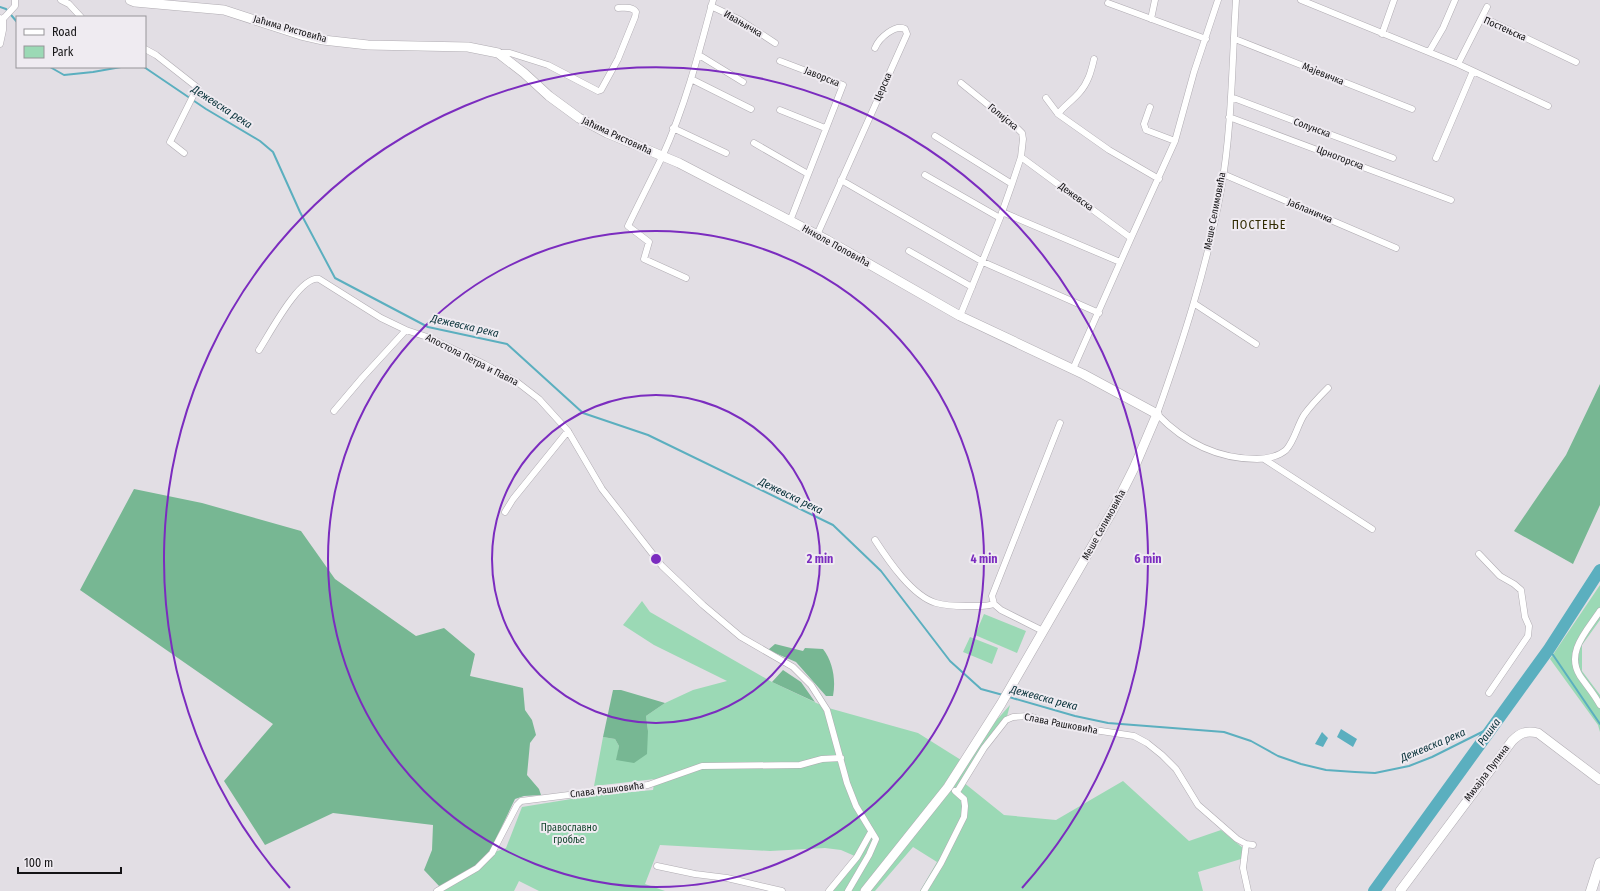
<svg xmlns="http://www.w3.org/2000/svg" width="1600" height="891" font-family="'Fira Sans Condensed',sans-serif">
<style>
.green{fill:#9bd9b5}
.forest{fill:#77b793}
.water{fill:#5bafbf}
.lines{fill:none;stroke-linecap:round;stroke-linejoin:round}
.stream{stroke:#5bafbf;stroke-width:2}
.river{stroke:#5bafbf;stroke-width:12}
.street-casing{stroke:#b0acb2;stroke-width:7}
.secondary-casing{stroke:#b0acb2;stroke-width:10}
.primary-casing{stroke:#b0acb2;stroke-width:11}
.street{stroke:#fff;stroke-width:6}
.secondary{stroke:#fff;stroke-width:9}
.primary{stroke:#fff;stroke-width:10}
.ring{fill:none;stroke:#7b2cbf;stroke-width:2}
.labels{text-anchor:middle;dominant-baseline:central;stroke-width:4;stroke-linejoin:round;paint-order:stroke}
.street-label{font-size:10px;fill:#141315;stroke:#efebf1}
.park-label{font-size:10px;fill:#13452d;stroke:#efebf1}
.water-label{font-size:11px;font-style:italic;fill:#073139;stroke:#efebf1}
.quarter-label{font-size:12px;letter-spacing:1px;fill:#302a00;stroke:#efebf1}
.centre{fill:#7b2cbf;stroke:#efebf1;stroke-width:2}
.ring-label{font-size:12px;text-anchor:middle;font-weight:bold;fill:#7b2cbf;stroke:#efebf1;stroke-width:4;stroke-linejoin:round;paint-order:stroke}
</style>
<rect width="100%" height="100%" fill="#e2dee4"/>
<path class="green" d="M1600 585V620L1582 645V671L1600 695V732L1598 725 1550 659Z
M642 601 650 612 772 682 825 707 918 733 961 760 1010 705 1006 720 963 782 1004 815 1056 820 1123 781 1189 841 1221 830 1243 848 1241 859 1198 872 1203 891H920L937 862 913 847 875 891H829L857 857 841 850 825 848 770 851 660 845 645 884 665 891H539L519 881 514 891H435L492 853 506 848 522 807 596 795 653 790 655 779 594 786 603 737 615 739 619 746 617 760 648 731 646 716 665 703 693 690 727 681 654 645 623 625Z
M984 614 1026 631 1017 653 975 635Z
M970 637 998 648 992 664 963 652Z"/>
<path class="forest" d="M1600 384V505L1573 564 1514 531 1566 455Z
M134 489 202 503 301 531 335 579 416 636 444 628 475 654 470 676 523 688 525 710 532 720 536 735 530 743 527 775 539 789 541 795 524 796 515 799 490 851 477 865 440 887 424 870 432 850 433 825 333 813 265 845 224 781 273 724 80 590Z
M775 644 803 651 805 648 823 649C833 662 836 680 833 696H826L796 662 768 650Z
M783 670 801 682 815 702 772 682Z
M613 690H621L665 703 646 716 648 731 647 754 634 763 616 760 619 746 615 739 603 737Z"/>
<path class="water" d="M1341 729 1357 739 1353 747 1337 737Z
M1322 732 1328 738 1323 747 1315 744Z"/>
<g class="lines">
<path class="stream" d="M0 7 6 9 17 22
M50 67 64 75 93 72 121 67
M144 67 206 109 260 141 273 152 300 212 335 278 428 327 507 344 583 413 648 435 833 525 881 571 950 661 981 689 1003 695
M1549 649 1600 724
M1009 697 1075 716 1108 723 1224 732 1251 741 1278 756 1301 764 1326 770 1355 772 1375 773 1409 766 1432 757 1494 726"/>
<path class="river" d="M1374 891 1549 649 1600 570"/>
<g class="street-casing">
<path id="street" d="M61 0 69 4 81 17
M1236 0C1232 62 1232 129 1221 190 1207 267 1183 341 1157 414 1184 442 1218 459 1257 459 1267 459 1279 456 1286 450 1295 440 1297 426 1304 415 1311 405 1320 396 1328 388
M1301 0 1458 64 1548 106
M1108 3 1206 39
M711 6 740 20 775 43
M1482 17 1576 62
M0 18 3 19 15 6V0
M1151 19 1155 0
M1382 34 1394 0
M1235 39 1412 109
M0 44 3 30V19
M145 49 156 55 198 88 193 96 170 142 184 153
M1429 52 1443 28 1455 0
M498 53H510L548 65 598 91 601 90 618 59 635 17 636 12C632 6 624 8 618 8
M699 55 743 82
M780 61 843 85 790 221
M1458 64 1487 7
M691 79 751 109
M1231 97 1393 158
M1046 98 1058 114 1109 150 1159 179
M1150 107 1144 124 1146 130 1175 141
M780 110 825 128
M1058 114C1064 106 1072 101 1079 93 1088 83 1091 72 1094 59
M1229 117 1451 200
M673 128 726 153
M935 136 1012 184
M754 143 808 174
M1021 157 1131 238 1073 369
M1436 158 1473 71
M1223 174 1396 248
M925 175 1000 218
M841 180 983 262 1099 313
M1002 212 1120 262
M817 235 907 34 905 29C895 24 879 38 875 48
M1131 238 1175 141 1194 72 1218 0
M909 251 972 287
M686 278 644 259 649 242 628 226C639 203 651 180 662 157 685 107 699 53 713 0
M1195 304 1256 344
M960 316 1000 218 1012 184 1021 157 1023 139 1022 133 1018 129 961 83
M259 350C269 335 300 275 319 279L381 318 406 330 430 338 484 364 517 382 539 399 568 431 602 489 662 566 703 605 741 637 793 667 811 685 827 710 847 783 856 806 876 839 869 855 848 891
M334 411 362 378 406 330
M1264 459 1372 529
M505 512 513 499 568 431
M875 540C888 560 912 596 936 603 946 606 956 606 966 606 976 606 985 607 994 604
M1479 554 1500 576 1514 584 1521 590 1525 617 1529 626 1528 636 1489 693
M1600 611C1587 631 1565 652 1580 676 1587 686 1595 695 1600 705
M1043 631 1001 610 994 604 992 596 1060 423
M957 792 984 748 1006 720 1013 717 1029 716 1055 724 1134 736 1147 743 1162 755 1176 769 1198 805 1237 839 1246 844 1253 845
M1246 844 1243 868 1248 891
M657 866 695 874 727 878 782 891
M437 891 477 868 492 853 517 805 521 801 648 785 702 766 800 765 822 759 841 758
M829 891 857 857 871 832
M924 891 941 863 964 817 965 806 964 799 955 791"/>
</g>
<g class="secondary-casing">
<path id="secondary" d="M130 0 135 2 224 10 301 35 323 40 368 45 468 47 498 53 524 73 549 96 579 118 607 133 679 163 827 240 960 316 1083 374 1157 414 1134 468 1113 510 1001 704 948 787 865 891
M1400 891 1512 741C1520 733 1526 730 1538 733L1600 780"/>
</g>
<g class="primary-casing">
<path id="primary" d="M1591 891 1600 863"/>
</g>
<use href="#street" class="street"/>
<use href="#secondary" class="secondary"/>
<use href="#primary" class="primary"/>
</g>
<g class="ring">
<circle cx="656" cy="559" r="164"/>
<circle cx="656" cy="559" r="328"/>
<path d="M290 888A492 492 0 1 1 1022 888"/>
</g>
<g class="labels">
<g class="street-label">
<text transform="translate(743 24) rotate(30)">Ивањичка</text>
<text transform="translate(290 29) rotate(16)">Јаћима Ристовића</text>
<text transform="translate(1505 29) rotate(24)">Постењска</text>
<text transform="translate(1323 74) rotate(22)">Мајевичка</text>
<text transform="translate(822 77) rotate(22)">Јаворска</text>
<text transform="translate(883 87) rotate(-66)">Церска</text>
<text transform="translate(1003 117) rotate(39)">Голијска</text>
<text transform="translate(1312 128) rotate(20)">Солунска</text>
<text transform="translate(617 136) rotate(25)">Јаћима Ристовића</text>
<text transform="translate(1340 158) rotate(21)">Црногорска</text>
<text transform="translate(1076 197) rotate(36)">Дежевска</text>
<text transform="translate(1215 211) rotate(-79)">Меше Селимовића</text>
<text transform="translate(1310 211) rotate(23)">Јабланичка</text>
<text transform="translate(836 246) rotate(29)">Николе Поповића</text>
<text transform="translate(472 360) rotate(27)">Апостола Петра и Павла</text>
<text transform="translate(1104 525) rotate(-61)">Меше Селимовића</text>
<text transform="translate(1061 724) rotate(11)">Слава Рашковића</text>
<text transform="translate(1487 773) rotate(-53)">Михајла Пупина</text>
<text transform="translate(607 790) rotate(-7)">Слава Рашковића</text>
</g>
<g class="park-label">
<text x="569" y="828">Православно<tspan x="569" dy="12">гробље</tspan></text>
</g>
<g class="water-label">
<text transform="translate(222 107) rotate(33)">Дежевска река</text>
<text transform="translate(465 326) rotate(13)">Дежевска река</text>
<text transform="translate(791 496) rotate(26)">Дежевска река</text>
<text transform="translate(1044 698) rotate(15)">Дежевска река</text>
<text transform="translate(1489 732) rotate(-54)">Рашка</text>
<text transform="translate(1433 745) rotate(-23)">Дежевска река</text>
</g>
<g class="quarter-label">
<text x="1259" y="225">ПОСТЕЊЕ</text>
</g>
</g>
<circle cx="656" cy="559" r="6" class="centre"/>
<g class="ring-label">
<text x="820" y="563">2 min</text>
<text x="984" y="563">4 min</text>
<text x="1148" y="563">6 min</text>
</g>
<rect x="16" y="16" width="130" height="52" fill="#efebf1" stroke="#979599"/>
<rect x="24" y="29" width="20" height="6" fill="#ffffff" stroke="#979599"/>
<text x="52" y="36" font-size="12" fill="#141315">Road</text>
<rect x="24" y="46" width="20" height="12" fill="#9bd9b5" stroke="#979599"/>
<text x="52" y="56" font-size="12" fill="#141315">Park</text>
<path d="M18 867v6h103v-6" fill="none" stroke="#141315" stroke-width="2"/>
<text x="24" y="867" font-size="12" fill="#141315" stroke="#efebf1" stroke-width="3" paint-order="stroke">100 m</text>
</svg>
